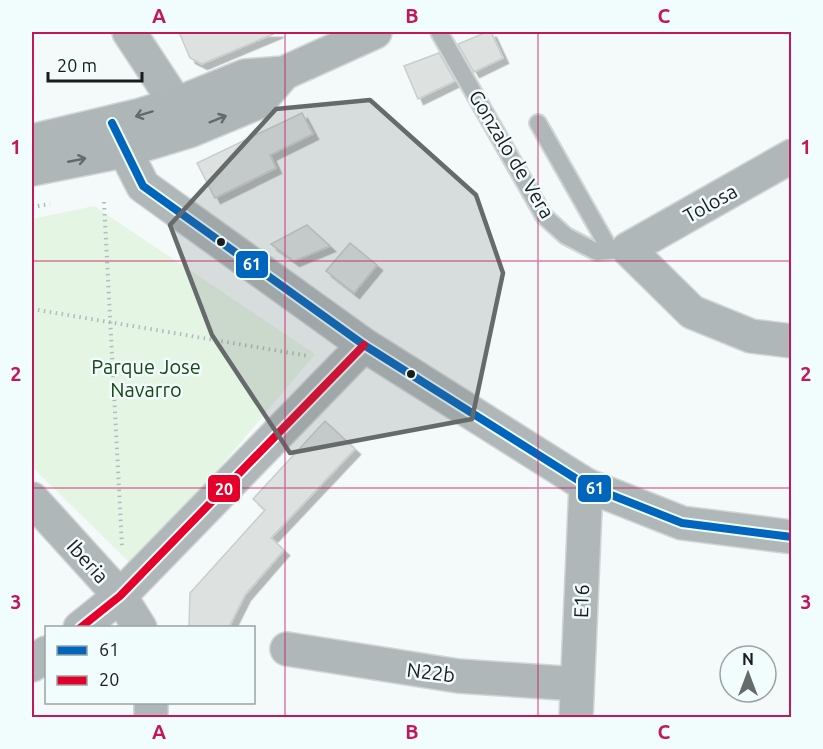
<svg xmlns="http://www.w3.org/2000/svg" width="823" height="749" font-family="Ubuntu,sans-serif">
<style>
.green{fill:#e4f5e4}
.building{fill:#dde2e1;stroke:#c9cdcc;stroke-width:1.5;filter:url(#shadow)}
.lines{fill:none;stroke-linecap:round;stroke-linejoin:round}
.service-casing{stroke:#d2d5d5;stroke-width:20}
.minor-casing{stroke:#d2d5d5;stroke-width:36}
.tertiary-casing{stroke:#d2d5d5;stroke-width:36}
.secondary-casing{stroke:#d2d5d5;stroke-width:36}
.path{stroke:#b4babd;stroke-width:4;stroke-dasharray:1.5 4.5;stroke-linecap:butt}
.service{stroke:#afb7b9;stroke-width:16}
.minor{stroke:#afb7b9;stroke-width:33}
.tertiary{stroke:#afb7b9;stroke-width:33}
.secondary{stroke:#aeb6b8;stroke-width:33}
.bus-1-casing{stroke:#f1fcfc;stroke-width:12}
.bus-2-casing{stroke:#f1fcfc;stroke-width:12}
.bus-1{stroke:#0065bd;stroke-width:8}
.bus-2{stroke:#e4002b;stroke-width:8}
.oneway{stroke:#646a6b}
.marked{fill:#666a6b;fill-opacity:0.2;stroke:#666a6b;stroke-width:4.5;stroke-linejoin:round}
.grid{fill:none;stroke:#c2185b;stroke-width:1.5;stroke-opacity:0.55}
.bus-dot{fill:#1a1d1e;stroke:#f1fcfc;stroke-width:2}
.labels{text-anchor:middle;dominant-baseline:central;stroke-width:5;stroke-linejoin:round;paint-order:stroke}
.street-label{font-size:20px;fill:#1a1d1e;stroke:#f1fcfc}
.park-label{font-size:20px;fill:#1a4715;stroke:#f1fcfc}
.line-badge{stroke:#f1fcfc;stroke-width:2}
.badge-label{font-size:16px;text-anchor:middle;font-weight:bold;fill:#fff}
.neatline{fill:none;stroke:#c2185b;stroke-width:2}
.grid-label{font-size:20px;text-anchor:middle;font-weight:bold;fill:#c2185b}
</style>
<defs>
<filter id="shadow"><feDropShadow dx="5.5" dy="5.5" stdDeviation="0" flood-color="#0004"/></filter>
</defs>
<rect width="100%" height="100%" fill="#f4f9f9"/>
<path class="green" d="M94 206 315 354 135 568 32 467V219Z"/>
<path class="building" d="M179 32H278L202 64 190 58Z
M487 32H491L503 58 474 72 458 44Z
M439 53 455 81 418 99 404 66Z
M302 113 313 134 270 155 276 168 215 198 197 163Z
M307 225 330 246 294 261 271 244Z
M350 243 377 265 354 293 326 271Z
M325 421 355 449 271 538 284 550 245 595 229 627H189L190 593 265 510 253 499Z"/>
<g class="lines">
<g class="service-casing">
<path id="service" d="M439 32 544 216 566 236 597 252 628 249
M538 123 610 250"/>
</g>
<g class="minor-casing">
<path id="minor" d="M129 32 175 102 188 129
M792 156 628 249 692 312 751 336 792 341
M80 628 120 596 140 628
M287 649 458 676 577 684
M32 665 46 653
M151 718V702
M576 718 586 485"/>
</g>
<g class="tertiary-casing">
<path id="tertiary" d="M112 125 143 186 364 345 586 485 682 523 792 537
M32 499 120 596 364 345"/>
</g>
<g class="secondary-casing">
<path id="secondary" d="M32 141 141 115 176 104 245 76 284 73 375 32
M32 169 123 151 189 131 259 102 284 73"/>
</g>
<path class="path" d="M104 202 122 546
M32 207 50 204
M32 309 309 356"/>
<use href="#service" class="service"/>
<use href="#minor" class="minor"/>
<use href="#tertiary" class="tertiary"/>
<use href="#secondary" class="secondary"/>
<g class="bus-1-casing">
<path id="bus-1" d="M112 123 143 186 364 345 586 485 682 523 792 537"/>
</g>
<g class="bus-2-casing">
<path id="bus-2" d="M80 628 120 596 364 345"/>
</g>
<use href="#bus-1" class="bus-1"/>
<use href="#bus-2" class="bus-2"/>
</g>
<defs><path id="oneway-shaft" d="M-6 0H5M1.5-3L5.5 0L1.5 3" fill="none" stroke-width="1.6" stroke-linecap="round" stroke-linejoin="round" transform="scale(1.5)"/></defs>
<g class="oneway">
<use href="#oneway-shaft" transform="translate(144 114) rotate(163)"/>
<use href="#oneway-shaft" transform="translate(218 119) rotate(-22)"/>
<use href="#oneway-shaft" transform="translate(77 160) rotate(-11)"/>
</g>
<path class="marked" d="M370 100 476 195 503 273 472 419 290 453 212 335 170 225 276 109Z"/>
<path class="grid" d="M285 32V718M538 32V718M32 261H792M32 488H792"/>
<g class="bus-dot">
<circle cx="221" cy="242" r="5"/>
<circle cx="411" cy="374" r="5"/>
</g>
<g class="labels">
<g class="street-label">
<text transform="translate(512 154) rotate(59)">Gonzalo de Vera</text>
<text transform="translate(710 203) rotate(-29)">Tolosa</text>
<text transform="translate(88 561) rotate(48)">Iberia</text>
<text transform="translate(581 601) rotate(-88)">E16</text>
<text transform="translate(431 672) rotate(7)">N22b</text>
</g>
<g class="park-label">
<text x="146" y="366">Parque Jose<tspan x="146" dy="23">Navarro</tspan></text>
</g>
</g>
<g class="line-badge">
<rect x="235" y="250" width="34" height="29" rx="6" fill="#0065bd"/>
<rect x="577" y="474" width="35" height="29" rx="6" fill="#0065bd"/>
<rect x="207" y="474" width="34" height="29" rx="6" fill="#e4002b"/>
</g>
<g class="badge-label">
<text x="252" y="270">61</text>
<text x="595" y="494">61</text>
<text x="224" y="495">20</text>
</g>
<rect width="823" height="749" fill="none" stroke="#f1fcfc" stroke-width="66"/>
<rect x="45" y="626" width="210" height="78" fill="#f1fcfc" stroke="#9ba3a3" stroke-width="1.5"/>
<rect x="57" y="646" width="30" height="9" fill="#0065bd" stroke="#9ba3a3" stroke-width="1.5"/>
<text x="99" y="656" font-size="18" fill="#1a1d1e">61</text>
<rect x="57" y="676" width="30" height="9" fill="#e4002b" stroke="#9ba3a3" stroke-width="1.5"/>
<text x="99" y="686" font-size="18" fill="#1a1d1e">20</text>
<g transform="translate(748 674)"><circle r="28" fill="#f1fcfc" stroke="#9ba3a3" stroke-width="1.5"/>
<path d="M0-4.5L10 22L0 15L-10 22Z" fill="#666a6b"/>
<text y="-9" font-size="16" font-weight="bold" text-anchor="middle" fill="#1a1d1e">N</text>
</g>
<path d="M48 72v9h94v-9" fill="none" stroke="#1a1d1e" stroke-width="3"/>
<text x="57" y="72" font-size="18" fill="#1a1d1e" stroke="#f1fcfc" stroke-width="4.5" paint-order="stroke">20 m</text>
<rect x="33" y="33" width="757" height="683" class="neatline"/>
<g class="grid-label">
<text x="159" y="23">A</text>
<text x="412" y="23">B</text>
<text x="664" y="23">C</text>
<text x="16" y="154">1</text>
<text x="806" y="154">1</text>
<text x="16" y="381">2</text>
<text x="806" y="381">2</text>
<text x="16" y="609">3</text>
<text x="806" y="609">3</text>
<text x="159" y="739">A</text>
<text x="412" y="739">B</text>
<text x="664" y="739">C</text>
</g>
</svg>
